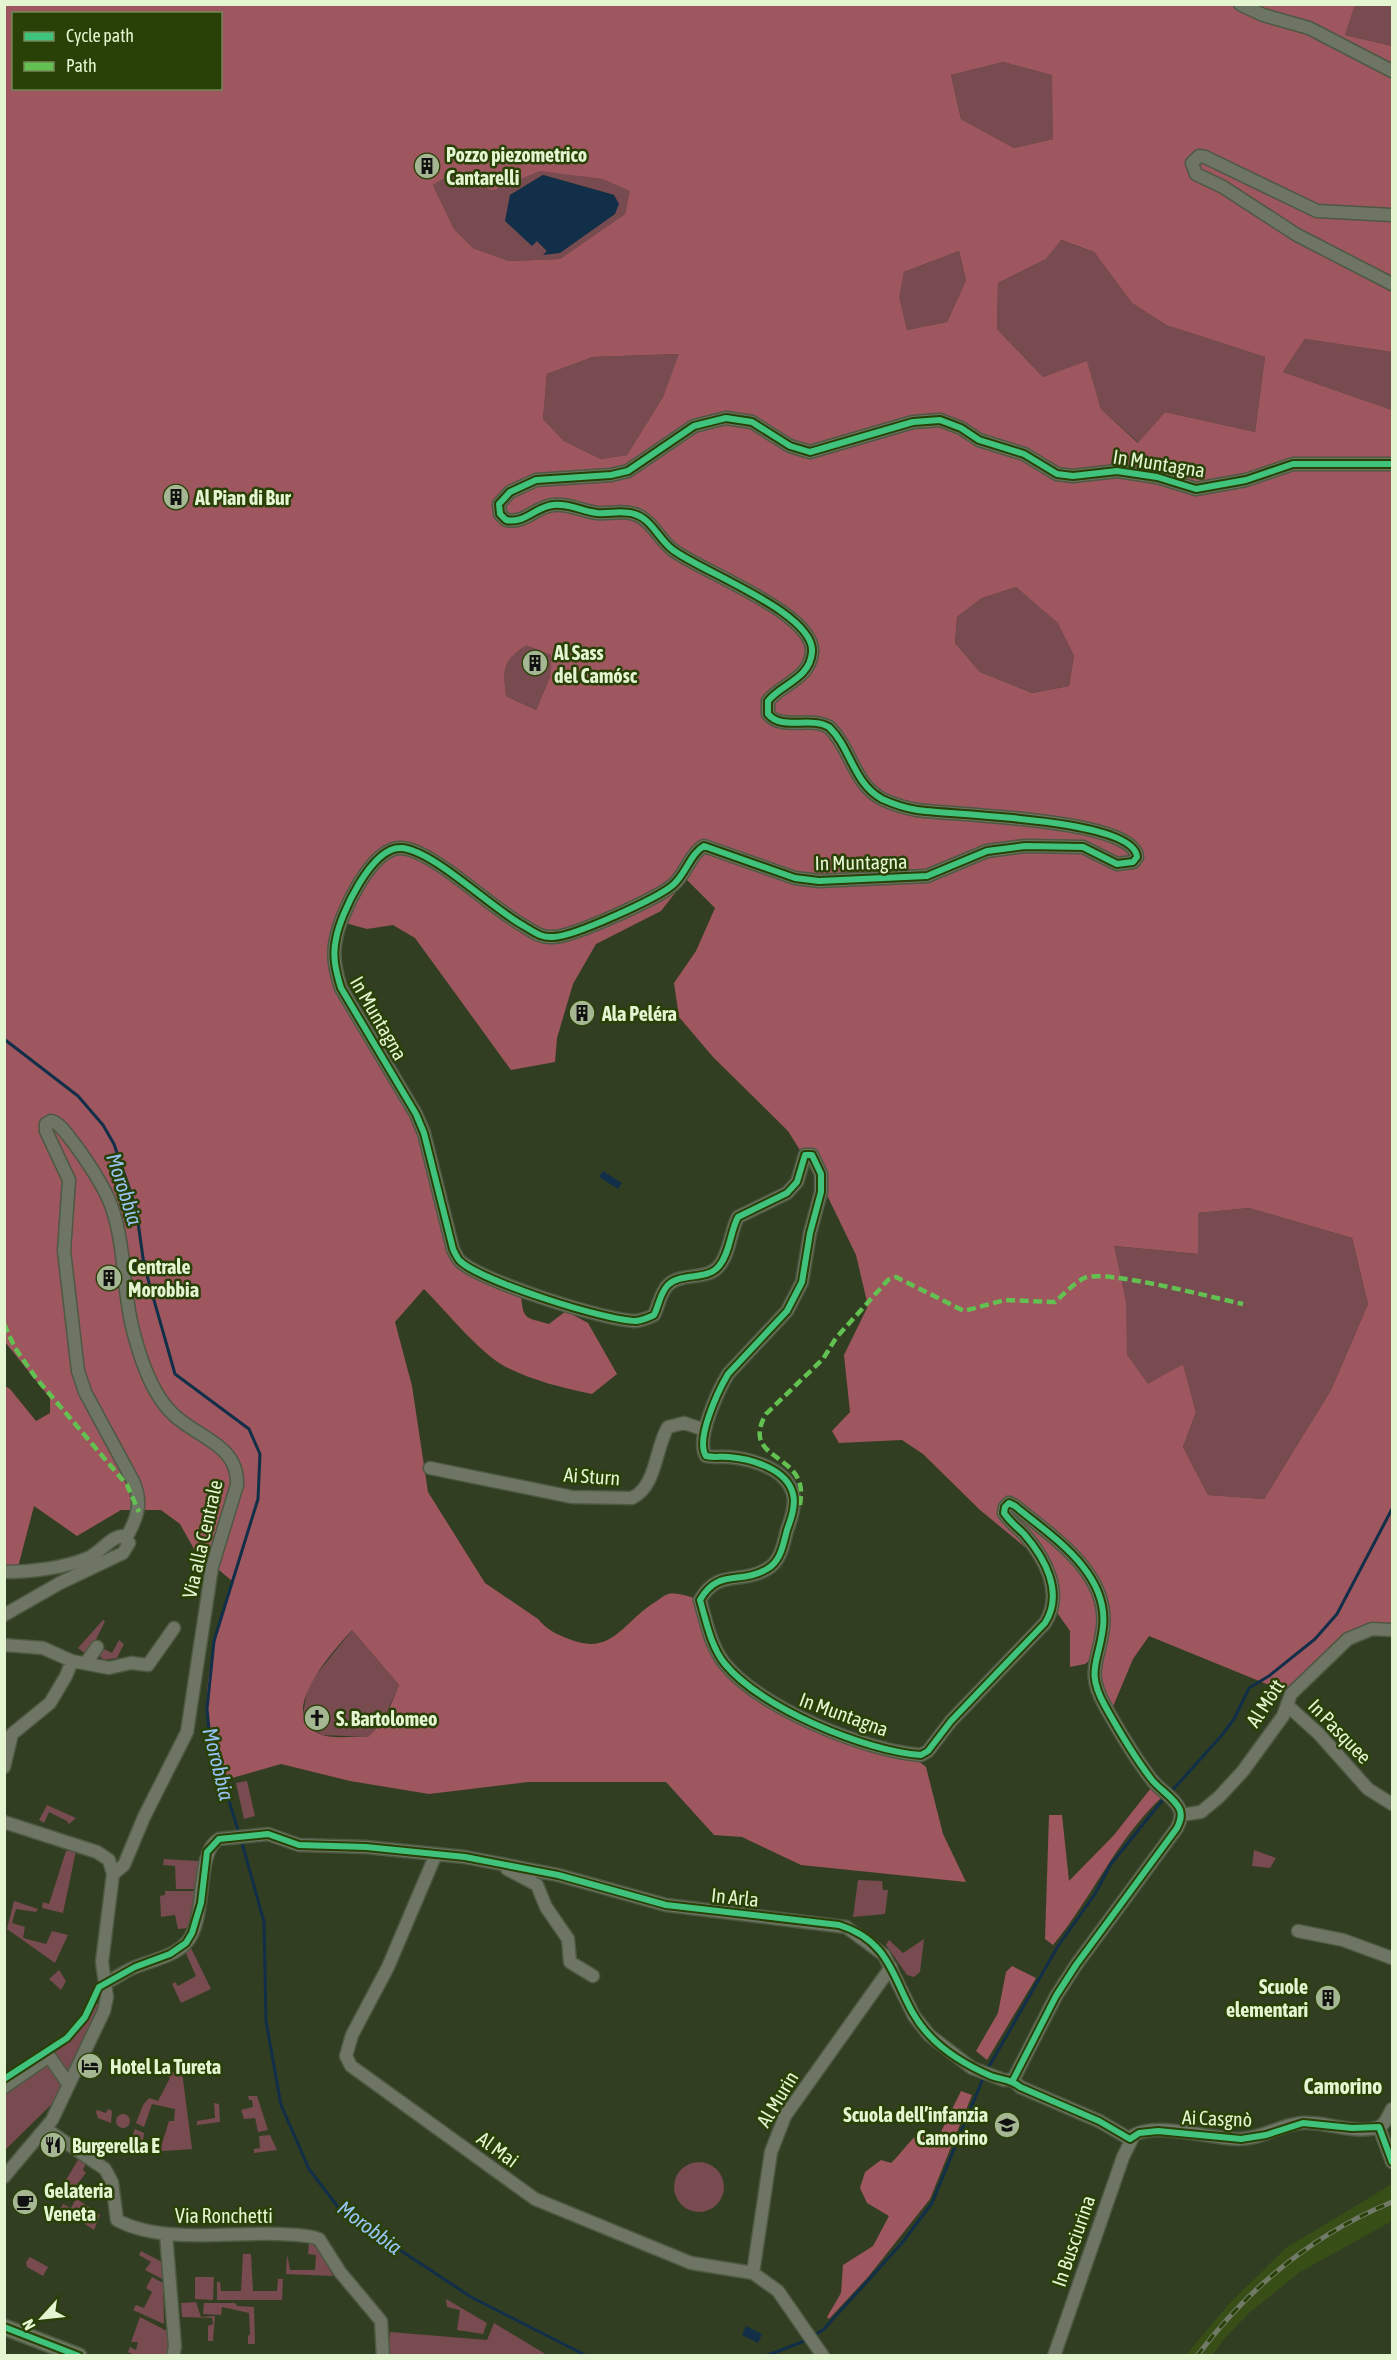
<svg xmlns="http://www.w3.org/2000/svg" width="1397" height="2360" font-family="'Asap Condensed',sans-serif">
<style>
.built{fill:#374f16}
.green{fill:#774b4f;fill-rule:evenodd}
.forest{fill:#9e565f;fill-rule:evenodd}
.water{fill:#112f48}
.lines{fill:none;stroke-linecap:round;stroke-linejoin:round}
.stream{stroke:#112f48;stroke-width:3}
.canal{stroke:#112f48;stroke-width:10}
.minor-casing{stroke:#4d5940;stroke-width:15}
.major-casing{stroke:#4d5940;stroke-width:18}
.minor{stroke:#6e7565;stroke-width:12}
.major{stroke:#6a745d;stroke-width:15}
.rail-casing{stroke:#717a67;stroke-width:5}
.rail{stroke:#294006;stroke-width:3;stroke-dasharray:9;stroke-linecap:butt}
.quiet{stroke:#63c152;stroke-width:4.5;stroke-dasharray:9 4.5;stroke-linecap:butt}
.cycleway-casing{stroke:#294006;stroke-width:10}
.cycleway{stroke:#40c37c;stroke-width:6}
.labels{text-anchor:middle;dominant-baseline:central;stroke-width:5;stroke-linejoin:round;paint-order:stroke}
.poi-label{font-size:20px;font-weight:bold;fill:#e3f6d1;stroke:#294006;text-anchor:start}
.street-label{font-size:20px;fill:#e3f6d1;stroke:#294006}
.water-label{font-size:21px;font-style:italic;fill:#96c4f4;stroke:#294006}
.quarter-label{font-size:22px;font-weight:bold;fill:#e3f6d1;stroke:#294006}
</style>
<rect width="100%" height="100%" fill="#323e21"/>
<path class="built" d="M1392 2184V2221L1300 2272 1249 2313 1223 2340 1213 2355H1186L1229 2304 1286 2248Z"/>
<path class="green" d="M1355 5H1392V46L1345 35Z
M1003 62 1053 75V139L1014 148 961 119 951 75Z
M540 170 602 179 631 191 625 214 560 259 509 261 473 248 454 229 433 185 455 172 492 191ZM543 175 614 195 544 254 547 251 537 241 510 195Z
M1060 240 1094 252 1132 303 1166 325 1265 357 1255 432 1165 412 1139 443 1101 409 1087 362 1043 377 997 329 998 283 1046 259Z
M959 251 966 280 947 322 907 330 898 297 904 272Z
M1305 339 1392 352V410L1283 372Z
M680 354 663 397 627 455 601 459 564 441 543 419 547 374 593 357Z
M1016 587 1059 623 1074 656 1069 686 1032 693 980 672 955 643 957 617 982 598Z
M526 644 551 655 550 677 536 710 506 696C503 668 502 662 526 644Z
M1249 1208 1352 1238 1368 1304 1331 1390 1264 1499 1208 1495 1183 1447 1196 1412 1183 1364 1148 1385 1126 1355V1301L1113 1246 1197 1254 1198 1213Z
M103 1620 105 1621 88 1656 78 1648Z
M352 1630 399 1685 384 1719 368 1737 322 1735 306 1724 303 1714 308 1685Z
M119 1640 124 1644 117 1658 104 1660 98 1655 100 1647 112 1653Z
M247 1781 255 1816 244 1819 236 1783Z
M47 1805 76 1818 69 1824 67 1821 49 1812 44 1823 39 1820Z
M1254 1850 1276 1858 1270 1868 1252 1866Z
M66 1851H76L63 1913 42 1908 43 1902 49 1904Z
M164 1859 198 1861V1889H176L175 1866 163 1865Z
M858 1880 882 1881 883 1890H888L885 1914 853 1917Z
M165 1891H196L188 1928 178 1929 175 1915 161 1917 160 1896 165 1895Z
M14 1901 38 1909 36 1912 16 1909 12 1923 25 1927 23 1938 46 1944 52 1931 68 1935 55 1963 7 1929Z
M924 1939 920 1972 914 1977 907 1975 886 1945 889 1940 903 1953Z
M191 1948 211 1989 181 2003 172 1984 175 1982 178 1986 196 1976 185 1951Z
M59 1970 66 1981 61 1990 49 1979Z
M97 2003 100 2006 70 2071 65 2070 51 2050 70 2039Z
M46 2064 62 2084 55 2101 5 2150 4 2093Z
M166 2072H182L192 2149 136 2153 127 2150 135 2129 144 2133 142 2147 160 2150 169 2121H174L175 2109 152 2104 144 2127 136 2123 143 2105 149 2098 158 2101 170 2078 165 2075Z
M248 2096H257L268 2130 258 2132 255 2118 244 2119 241 2110 253 2107 252 2100H249Z
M214 2103 219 2104 220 2122 197 2125V2121L215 2118Z
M108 2109 112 2111 111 2123 98 2118 96 2112 97 2110 106 2113Z
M116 2121a7 7 0 1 1 14 0a7 7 0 1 1-14 0Z
M270 2135 277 2150 254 2153V2149L260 2148 259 2136Z
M78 2160 86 2163 83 2170 86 2173 75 2187 81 2194 77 2199 100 2215 94 2230 61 2208 63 2204 71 2208 77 2197 73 2194 74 2189 64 2183Z
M674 2187a25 25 0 1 1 50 0a25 25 0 1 1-50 0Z
M309 2242 318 2247 333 2276 286 2274 287 2254 290 2270H315L316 2255 308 2254Z
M141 2251 162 2262 164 2280 145 2270 151 2262 139 2255Z
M243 2254H251L253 2291H277L278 2279H283L282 2300H217V2282H220L221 2291H241Z
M30 2257 48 2267 43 2276 27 2267 26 2262Z
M152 2277 163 2283 164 2324 133 2310 136 2305 144 2308 152 2292 146 2288Z
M195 2277H214L213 2300 195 2299Z
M446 2299 487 2323 483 2334 457 2330 460 2310 447 2307Z
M196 2302 201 2317 215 2316 213 2341H208V2326L213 2324 212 2318 182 2317 181 2303Z
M204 2303H235L237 2306 254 2307 255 2344H248V2336L250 2334 249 2313 222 2307 221 2315 203 2314Z
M140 2317 169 2332 170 2346 166 2355H134L128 2352 130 2347 136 2350 138 2342H131Z
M494 2323 547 2355 387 2356 390 2332 487 2340Z"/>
<path class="forest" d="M5 5H1355L1345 35 1392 46V352L1305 339 1283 372 1392 410V1630L1364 1631 1291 1694 1149 1636 1133 1659 1112 1709 1100 1687 1096 1655 1085 1664 1070 1667V1631L1058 1614 1048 1566 980 1510 923 1454 902 1440 839 1443 832 1431 850 1412 844 1355 868 1306 856 1255 824 1189 788 1131 713 1057 679 1017 674 983 696 951 715 908 686 879 661 911 596 944 573 984 557 1038 555 1062 511 1070 415 938 393 925 367 929 342 922 335 971 416 1114 459 1261 521 1293C523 1320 524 1317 549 1324L566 1311 588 1323 617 1374 592 1394C562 1388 531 1380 504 1366 479 1352 445 1310 424 1289L395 1322 412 1386 428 1492 485 1583 538 1619C547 1630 556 1634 569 1639 611 1656 621 1625 652 1604 658 1601 662 1596 668 1594 679 1592 690 1597 700 1600L723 1662 784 1710 909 1754 926 1767 943 1834 966 1882 801 1865 742 1837 714 1835 666 1782H528L429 1794 350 1781 281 1764 225 1780C220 1767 214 1754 211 1741 198 1693 218 1627 232 1581L194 1549 180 1524 161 1510H121L77 1536 34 1506 17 1571 5 1572V1386L10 1389 36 1421 50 1413V1398L5 1342ZM14 14H220V88H14ZM1003 62 1052 75 1053 139 1014 148 961 119 951 75ZM540 171 602 179 630 191 625 214 560 259 509 261 473 248 454 229 433 185 455 172 492 191ZM1061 240 1094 252 1132 303 1166 325 1265 357 1255 432 1165 412 1138 443 1101 409 1087 361 1043 377 997 329 998 283 1046 259ZM959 251 966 280 947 322 907 330 899 297 904 272ZM679 354 663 397 627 455 601 459 564 441 543 419 547 374 593 357ZM1016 587 1058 623 1074 656 1069 686 1032 693 980 672 955 643 957 617 982 598ZM526 645 551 655 550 677 536 710 506 696C503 668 502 662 526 645ZM1249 1208 1352 1238 1368 1304 1331 1390 1264 1499 1208 1495 1183 1447 1196 1412 1183 1364 1148 1384 1127 1355 1126 1301 1114 1246 1198 1254V1213ZM352 1630 399 1685 385 1719 368 1737C354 1736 334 1739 322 1735 272 1717 334 1650 352 1630Z
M1151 1788 1161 1798C1116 1840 1092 1898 1053 1945L1045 1939 1049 1815H1062L1069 1881 1114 1835Z
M1012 1966 1036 1978 987 2060 976 2051 998 2013 1006 1972Z
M961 2091 972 2095 930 2199 868 2277 829 2319 827 2317 841 2293 843 2265 873 2246 889 2216 867 2203 860 2188 865 2172 881 2160 891 2163C902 2153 912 2136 924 2130L938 2138Z"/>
<path class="water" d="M543 175 614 195 619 204 615 214 560 253 543 255 547 251 537 241 532 246 505 221 510 195Z
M603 1171 622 1183 618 1189 599 1177Z
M746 2326 762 2334 758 2343 742 2335Z"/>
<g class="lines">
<path class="stream" d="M4 1039 78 1096 103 1125 114 1144 136 1208 144 1265 175 1374 249 1429 260 1454 258 1499 214 1641 207 1709 210 1740 239 1833
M1170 1793 1222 1735 1234 1719 1249 1688 1269 1676 1315 1639 1337 1614 1392 1509
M241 1839 264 1922 266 2021 281 2105 309 2169 341 2211 471 2297 587 2356
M987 2070 1058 1946 1095 1894 1111 1864 1165 1797
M813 2336 823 2330 902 2243 932 2203 984 2076
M766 2356 807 2340"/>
<path class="canal" d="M131 1265H144"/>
<g class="minor-casing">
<path id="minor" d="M1240 4 1263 15 1309 28 1392 71
M1392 215 1317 211 1205 157 1199 156 1192 163 1196 174 1223 187 1297 235 1392 284
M430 1468 572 1497 632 1498C657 1486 655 1448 668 1427L684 1423 705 1430
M4 1572C31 1572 64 1568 88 1558 100 1553 111 1536 123 1536L129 1543 123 1553 60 1583 4 1615
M4 1645 43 1648 72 1661 109 1668 131 1663 148 1665 174 1628
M86 1663 97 1647
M1288 1706 1319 1734 1368 1789 1392 1804
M4 1767 12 1734 50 1703 66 1676 72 1661
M1181 1815 1201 1812 1219 1797 1243 1771 1283 1716 1291 1694 1348 1639 1372 1629 1392 1630
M4 1822 97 1852 109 1860 113 1874
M436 1854 388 1967 352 2035 346 2056 351 2066 535 2199 691 2263 753 2273 778 2291 823 2356
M507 1869 537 1885 546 1907 568 1939 570 1962 593 1976
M1298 1931 1343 1940 1392 1958
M105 1983C115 1979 123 1972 133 1968 151 1960 174 1957 187 1942 208 1917 195 1852 219 1839L268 1834 299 1845 366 1847 465 1857 558 1875 666 1905 846 1927 884 1955 914 2016 929 2035 972 2068 1004 2080H1013L1020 2087 1099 2121 1130 2139
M1013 2080 1056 1996 1076 1965 1177 1828C1180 1822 1182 1817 1180 1810 1175 1798 1160 1790 1152 1780 1134 1757 1119 1731 1105 1706 1085 1670 1099 1663 1103 1627 1109 1572 1051 1536 1015 1506L1009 1503 1005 1507 1004 1513C1010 1522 1017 1527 1024 1534 1045 1558 1064 1593 1045 1623L951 1721 928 1751 921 1755C865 1751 761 1708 725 1664 711 1647 706 1621 700 1600 718 1568 740 1585 767 1569 781 1561 783 1545 787 1530 791 1519 796 1505 793 1494 787 1469 752 1459 729 1457 721 1456 714 1458 706 1456 695 1440 718 1391 728 1374L787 1311 802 1282 810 1233 821 1192V1174L812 1155H805L797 1182 787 1193 738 1217C730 1232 730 1253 719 1266 707 1281 681 1272 668 1285 660 1293 659 1305 654 1315 648 1318 643 1320 636 1321 606 1321 481 1281 460 1261 457 1258 455 1253 453 1249L424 1133 416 1114 341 988C336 972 332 956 336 939 340 915 372 845 402 848 434 851 492 909 524 926 534 932 541 938 553 937 573 937 658 898 673 885 686 874 690 854 704 846L795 878 819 881 927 876 987 851 1025 846 1083 847 1117 864 1133 862 1137 857C1134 818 950 815 917 810 905 808 893 804 882 799 853 783 851 748 829 727 810 716 782 731 768 714V701C781 684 810 679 812 652 815 613 702 572 673 550 659 540 651 518 634 514 622 510 609 514 597 513 582 511 568 503 553 505 535 507 525 524 506 520L500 514 499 504 510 492 536 480 611 475 628 471 694 426 726 418 752 422 790 446 810 452 913 422 940 420 961 428 979 440 1024 454 1057 474 1073 476 1117 471 1157 477 1196 489 1246 480 1293 464H1392
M4 2087 49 2056 69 2085
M1379 2127 1392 2162
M46 2129 105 2169 112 2182 117 2220C161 2244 229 2232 278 2234 291 2235 306 2234 319 2239L340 2272 381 2321 383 2356
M4 2177 52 2120 104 2011 107 1997 102 1962 113 1874 124 1865 144 1817 187 1732 212 1567 237 1485C239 1445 198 1438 174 1415 153 1396 141 1361 134 1334 122 1292 126 1246 111 1205 103 1184 89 1164 76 1146 69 1138 61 1123 51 1121L46 1124V1131L69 1180 64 1251 78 1371 85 1392 133 1481C143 1503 137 1519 126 1538
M166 2234 175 2347 173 2356
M753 2273 771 2152 785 2116 891 1967
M1054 2356 1123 2157 1134 2135C1160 2122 1210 2139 1239 2139 1262 2139 1279 2125 1301 2123 1325 2121 1355 2135 1379 2127 1385 2125 1389 2114 1392 2109"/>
</g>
<g class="major-casing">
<path id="major" d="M4 2327 79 2356"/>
</g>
<use href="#minor" class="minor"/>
<use href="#major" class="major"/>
<g class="rail-casing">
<path id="rail" d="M1197 2356C1248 2288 1314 2234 1392 2202"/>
</g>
<use href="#rail" class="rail"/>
<path class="quiet" d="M4 1324 15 1348 36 1378 127 1485 139 1512
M800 1505C801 1497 802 1489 799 1481 789 1454 743 1454 766 1414L823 1359 836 1338 888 1280 896 1277 964 1311 1005 1300 1055 1302C1063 1295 1074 1283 1084 1278 1106 1269 1214 1298 1243 1304"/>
<g class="cycleway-casing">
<path id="cycleway" d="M4 2079 67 2038 85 2017 99 1987 135 1967 170 1954 186 1943 192 1933 201 1903 207 1852 219 1839 268 1834 299 1845 366 1847 465 1857 558 1875 666 1905 839 1925C901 1944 892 1997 930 2036 947 2054 968 2066 991 2076 1002 2080 1011 2079 1020 2087L1099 2121 1130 2139 1139 2133 1158 2131 1241 2139 1266 2135 1303 2123 1352 2128 1379 2127 1392 2162
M1013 2080 1056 1996 1076 1965 1177 1828C1180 1822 1182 1817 1180 1810 1175 1798 1160 1790 1152 1780 1134 1757 1119 1731 1105 1706 1085 1670 1099 1663 1103 1627 1109 1572 1051 1536 1015 1506L1009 1503 1005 1507 1004 1513C1010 1522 1017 1527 1024 1534 1045 1558 1064 1593 1045 1623L951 1721 928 1751 921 1755C865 1751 761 1708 725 1664 711 1647 706 1621 700 1600 718 1568 740 1585 767 1569 781 1561 783 1545 787 1530 791 1519 796 1505 793 1494 787 1469 752 1459 729 1457 721 1456 714 1458 706 1456 695 1440 718 1391 728 1374L787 1311 802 1282 810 1233 821 1192V1174L812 1155H805L797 1182 787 1193 738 1217C730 1232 730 1253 719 1266 707 1281 681 1272 668 1285 660 1293 659 1305 654 1315 648 1318 643 1320 636 1321 606 1321 481 1281 460 1261 457 1258 455 1253 453 1249L424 1133 416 1114 341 988C336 972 332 956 336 939 340 915 372 845 402 848 434 851 492 909 524 926 534 932 541 938 553 937 573 937 658 898 673 885 686 874 690 854 704 846L795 878 819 881 927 876 987 851 1025 846 1083 847 1117 864 1133 862 1137 857C1134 818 950 815 917 810 905 808 893 804 882 799 853 783 851 748 829 727 810 716 782 731 768 714V701C781 684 810 679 812 652 815 613 702 572 673 550 659 540 651 518 634 514 622 510 609 514 597 513 582 511 568 503 553 505 535 507 525 524 506 520L500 514 499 504 510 492 536 480 611 475 628 471 694 426 726 418 752 422 790 446 810 452 913 422 940 420 961 428 979 440 1024 454 1057 474 1073 476 1117 471 1157 477 1196 489 1246 480 1293 464H1392
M4 2327 79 2356"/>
</g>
<use href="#cycleway" class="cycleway"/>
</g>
<defs>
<g id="building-disc" transform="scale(1.35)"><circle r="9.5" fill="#a5b693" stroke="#294006"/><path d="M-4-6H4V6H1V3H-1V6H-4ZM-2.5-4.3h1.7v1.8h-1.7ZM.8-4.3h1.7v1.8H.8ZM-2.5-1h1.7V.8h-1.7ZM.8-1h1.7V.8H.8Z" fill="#111"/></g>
<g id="church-disc" transform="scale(1.35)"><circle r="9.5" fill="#a5b693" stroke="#294006"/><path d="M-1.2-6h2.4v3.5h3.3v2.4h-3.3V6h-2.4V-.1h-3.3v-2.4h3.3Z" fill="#111"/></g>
<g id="hotel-disc" transform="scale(1.35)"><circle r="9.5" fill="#a5b693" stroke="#294006"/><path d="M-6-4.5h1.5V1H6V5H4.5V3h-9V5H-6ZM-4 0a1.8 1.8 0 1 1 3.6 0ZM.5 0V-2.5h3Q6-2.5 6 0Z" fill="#111"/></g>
<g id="school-disc" transform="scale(1.35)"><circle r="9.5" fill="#a5b693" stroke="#294006"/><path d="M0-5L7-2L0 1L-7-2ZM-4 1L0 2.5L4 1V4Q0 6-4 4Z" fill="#111"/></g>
<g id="restaurant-disc" transform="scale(1.35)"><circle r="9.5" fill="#a5b693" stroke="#294006"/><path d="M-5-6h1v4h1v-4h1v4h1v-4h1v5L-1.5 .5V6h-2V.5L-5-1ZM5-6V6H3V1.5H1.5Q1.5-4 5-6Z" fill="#111"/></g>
<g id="cafe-disc" transform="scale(1.35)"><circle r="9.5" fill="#a5b693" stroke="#294006"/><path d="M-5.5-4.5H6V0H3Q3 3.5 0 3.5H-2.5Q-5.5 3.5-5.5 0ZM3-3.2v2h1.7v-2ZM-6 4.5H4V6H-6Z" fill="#111"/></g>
</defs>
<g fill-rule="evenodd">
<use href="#building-disc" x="427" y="166"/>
<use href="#building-disc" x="176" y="497"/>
<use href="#building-disc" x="535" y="663"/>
<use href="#building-disc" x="582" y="1013"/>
<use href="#building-disc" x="109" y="1278"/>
<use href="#church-disc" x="317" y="1718"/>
<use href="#building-disc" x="1328" y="1998"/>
<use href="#hotel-disc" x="90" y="2066"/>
<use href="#school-disc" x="1007" y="2125"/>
<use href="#restaurant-disc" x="53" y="2145"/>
<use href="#cafe-disc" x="25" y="2202"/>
</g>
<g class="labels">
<g class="poi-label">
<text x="446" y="154">Pozzo piezometrico<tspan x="446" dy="23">Cantarelli</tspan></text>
<text x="195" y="497">Al Pian di Bur</text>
<text x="554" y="652">Al Sass<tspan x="554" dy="23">del Camósc</tspan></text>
<text x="602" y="1013">Ala Peléra</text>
<text x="128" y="1266">Centrale<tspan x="128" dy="23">Morobbia</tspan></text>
<text x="336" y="1718">S. Bartolomeo</text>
<text x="1308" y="1986" text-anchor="end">Scuole<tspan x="1308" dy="23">elementari</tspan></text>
<text x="110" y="2066">Hotel La Tureta</text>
<text x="988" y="2114" text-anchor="end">Scuola dell’infanzia<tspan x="988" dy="23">Camorino</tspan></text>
<text x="72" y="2145">Burgerella E</text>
<text x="44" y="2190">Gelateria<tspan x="44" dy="23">Veneta</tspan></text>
</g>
<g class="street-label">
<text transform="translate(1159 463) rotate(9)">In Muntagna</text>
<text transform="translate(861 862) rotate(-1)">In Muntagna</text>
<text transform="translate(379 1018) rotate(60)">In Muntagna</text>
<text transform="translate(592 1476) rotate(4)">Ai Sturn</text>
<text transform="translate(202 1539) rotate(-77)">Via alla Centrale</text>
<text transform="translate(1265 1703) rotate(-57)">Al Mòtt</text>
<text transform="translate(844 1714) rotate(20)">In Muntagna</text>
<text transform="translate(1340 1731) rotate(46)">In Pasquee</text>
<text transform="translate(735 1897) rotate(6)">In Arla</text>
<text transform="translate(777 2099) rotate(-59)">Al Murin</text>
<text transform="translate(1217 2118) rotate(2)">Ai Casgnò</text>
<text transform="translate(498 2149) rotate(36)">Al Mai</text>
<text x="224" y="2215">Via Ronchetti</text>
<text transform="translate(1073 2241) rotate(-71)">In Busciurina</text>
</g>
<g class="water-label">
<text transform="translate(125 1189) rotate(72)">Morobbia</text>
<text transform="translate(219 1764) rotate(76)">Morobbia</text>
<text transform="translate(370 2227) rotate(37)">Morobbia</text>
</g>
<g class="quarter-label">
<text x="1343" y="2086">Camorino</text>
</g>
</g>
<rect width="1397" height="2360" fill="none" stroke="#e3f6d1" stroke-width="12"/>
<rect x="12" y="12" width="210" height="78" fill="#294006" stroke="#738957" stroke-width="1.5"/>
<rect x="24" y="32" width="30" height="9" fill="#40c37c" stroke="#738957" stroke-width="1.5"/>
<text x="66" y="42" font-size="18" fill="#e3f6d1">Cycle path</text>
<rect x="24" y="62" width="30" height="9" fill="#63c152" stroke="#738957" stroke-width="1.5"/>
<text x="66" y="72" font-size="18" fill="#e3f6d1">Path</text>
<g transform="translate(42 2318) rotate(243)" stroke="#294006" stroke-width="4.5" paint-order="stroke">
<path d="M0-4.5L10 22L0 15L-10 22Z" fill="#e3f6d1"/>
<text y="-9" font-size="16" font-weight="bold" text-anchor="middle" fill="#e3f6d1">N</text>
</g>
</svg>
